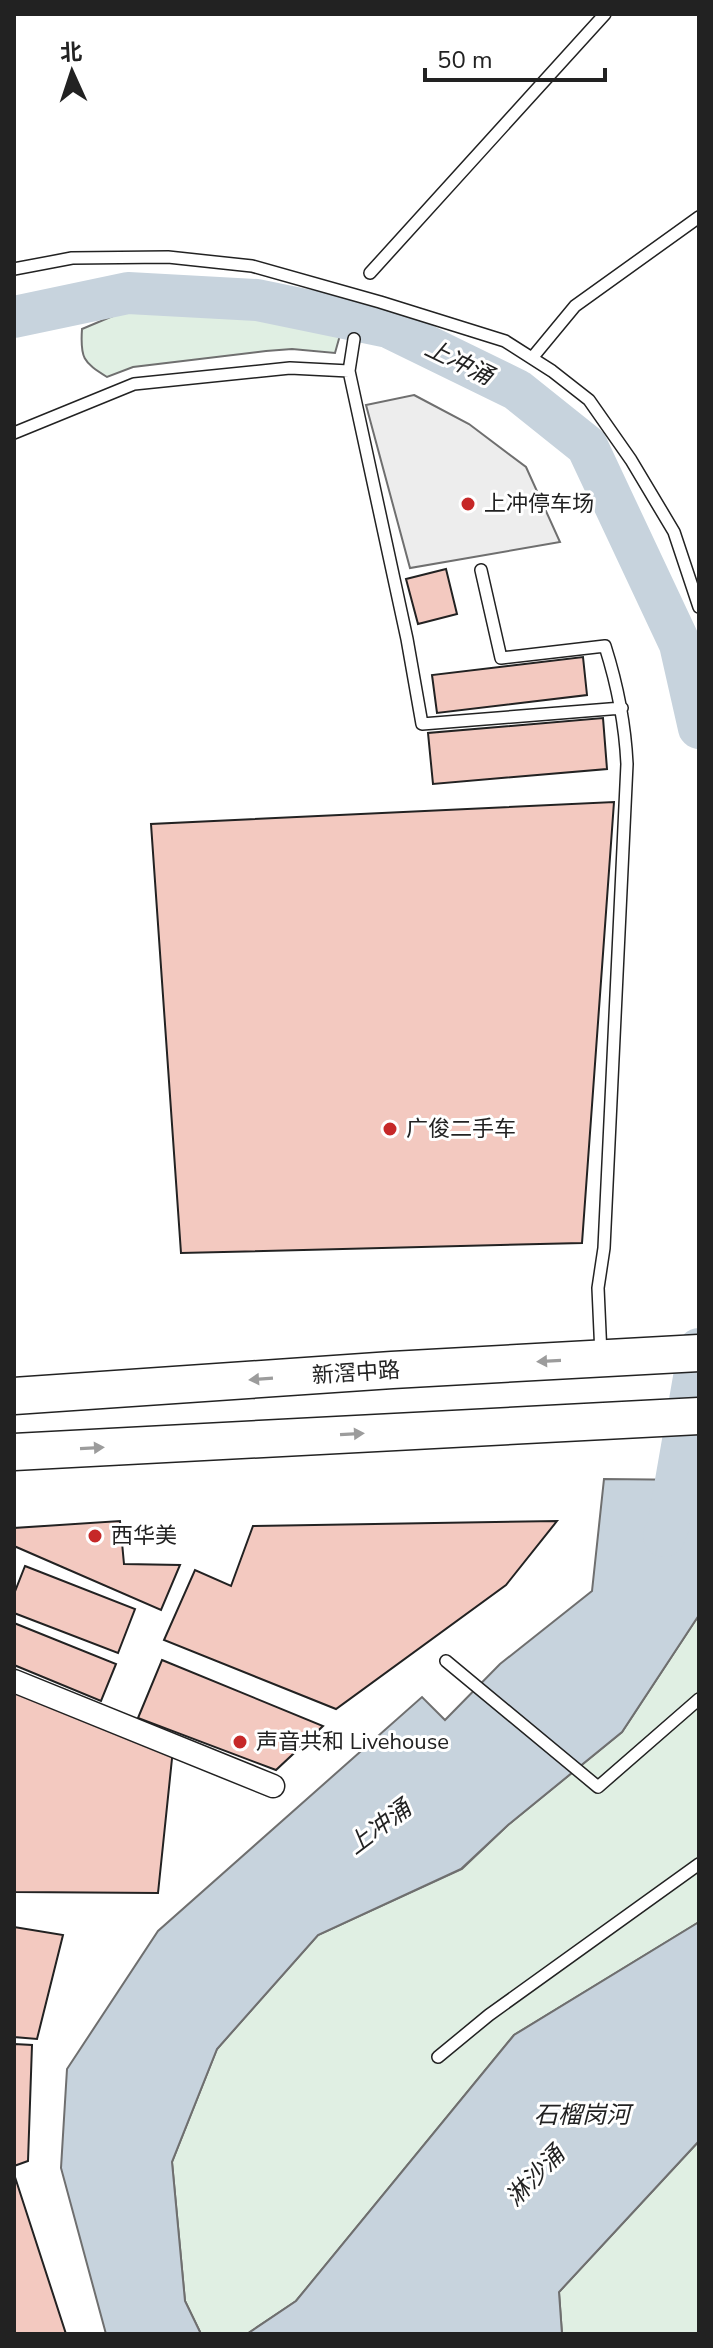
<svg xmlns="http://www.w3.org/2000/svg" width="713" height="2348" font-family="'Nunito Sans','Noto Sans SC',sans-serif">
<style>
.green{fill:#e0efe3;stroke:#6f6f6f;stroke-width:2}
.parking{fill:#ededed;stroke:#6f6f6f;stroke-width:2}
.water{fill:#c7d3dd;stroke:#6f6f6f;stroke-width:2}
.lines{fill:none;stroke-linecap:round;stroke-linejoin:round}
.river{stroke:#c7d3dd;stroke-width:42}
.building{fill:#f3c9c0;stroke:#222;stroke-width:2}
.service-casing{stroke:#222;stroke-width:14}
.minor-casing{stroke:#222;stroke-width:25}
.trunk-casing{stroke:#222;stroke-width:39}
.service{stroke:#fff;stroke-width:11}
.minor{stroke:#fff;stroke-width:22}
.trunk{stroke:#fff;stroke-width:36}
.oneway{fill:#9c9c9c}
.poi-dot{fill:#c62828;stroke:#fff;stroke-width:3}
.labels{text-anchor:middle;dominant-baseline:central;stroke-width:6;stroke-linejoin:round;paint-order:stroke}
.poi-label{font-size:22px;fill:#222;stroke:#fff;text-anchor:start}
.street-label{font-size:22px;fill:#222;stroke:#fff}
.water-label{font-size:24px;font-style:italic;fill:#222;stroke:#fff}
</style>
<rect width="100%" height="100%" fill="#fff"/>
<path class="green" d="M127 310 273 315 342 328 335 353 292 349 266 351 133 367 107 377C83 362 80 358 82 329Z
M699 1615V1922L514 2035 296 2301 247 2334H201L185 2301 172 2162 217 2049 318 1935 462 1869 508 1825 622 1732Z
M699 2141V2334H562L559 2292Z"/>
<path class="parking" d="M414 395 469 424 526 467 560 542 410 568 366 405Z"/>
<path class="water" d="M604 1479 699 1480V1615L622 1732 508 1825 461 1869 318 1935 217 2049 172 2162 185 2301 201 2334H106L61 2168 67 2069 158 1931 422 1697 445 1720 500 1664 592 1591Z
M699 1922V2141L559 2292 562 2334H247L296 2301 514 2035Z"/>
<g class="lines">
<path class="river" d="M14 317 128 293 257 300 388 327 517 390 587 446 680 644 699 728
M664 1536 668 1527 699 1349"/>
</g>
<path class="building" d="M446 569 457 614 418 624 406 579Z
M583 657 587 695 437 713 432 675Z
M603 718 607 769 433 784 428 733Z
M614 802 582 1243 181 1253 151 824Z
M120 1521 124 1564 180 1565 161 1610 14 1546V1528Z
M557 1521 506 1585 336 1709 164 1640 195 1570 231 1586 253 1526Z
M25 1566 135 1609 118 1653 14 1613V1594Z
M14 1623 116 1664 101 1701 14 1665Z
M162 1660 323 1726 276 1770 138 1718Z
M14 1692 173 1749 158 1893 14 1892Z
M14 1927 63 1935 37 2039 14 2037Z
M14 2044 32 2045 28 2161 14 2166Z
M14 2174 66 2334H14Z"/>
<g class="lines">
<g class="service-casing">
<path id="service" d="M14 269 72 258 168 257 252 266 380 302 505 341 552 371 589 400 631 460 674 532 699 607
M370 273 605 14
M354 339 349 371 407 639 422 724 622 708
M532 358 575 306 699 217
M14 433 134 384 290 368 349 371
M481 570 501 658 605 646C618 687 625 722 627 764L604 1248 598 1288 601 1355
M446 1661 598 1787 699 1699
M438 2057 489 2015 699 1864"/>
</g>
<g class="minor-casing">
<path id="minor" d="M14 1681 273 1786"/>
</g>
<g class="trunk-casing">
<path id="trunk" d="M14 1396 392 1370 699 1353
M14 1452 699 1416"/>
</g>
<use href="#service" class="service"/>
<use href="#minor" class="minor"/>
<use href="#trunk" class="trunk"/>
</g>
<defs><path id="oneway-solid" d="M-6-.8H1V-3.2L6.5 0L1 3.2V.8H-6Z" transform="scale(2)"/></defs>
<g class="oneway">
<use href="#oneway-solid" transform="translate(549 1361) rotate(177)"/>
<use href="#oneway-solid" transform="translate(261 1379) rotate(176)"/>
<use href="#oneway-solid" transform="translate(352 1434) rotate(-3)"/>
<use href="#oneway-solid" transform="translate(92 1448) rotate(-3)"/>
</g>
<g class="poi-dot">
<circle cx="468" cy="504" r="8"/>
<circle cx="390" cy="1129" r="8"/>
<circle cx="95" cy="1536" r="8"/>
<circle cx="240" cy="1742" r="8"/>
</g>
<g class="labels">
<g class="poi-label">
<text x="484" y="504">上冲停车场</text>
<text x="406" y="1129">广俊二手车</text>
<text x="111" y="1536">西华美</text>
<text x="256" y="1742">声音共和 Livehouse</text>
</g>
<g class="street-label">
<text transform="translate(356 1373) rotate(-4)">新滘中路</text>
</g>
<g class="water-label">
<text transform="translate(459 362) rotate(26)">上冲涌</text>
<text transform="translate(379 1827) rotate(-37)">上冲涌</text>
<text x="582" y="2115">石榴岗河</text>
<text transform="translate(535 2176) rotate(-46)">淋沙涌</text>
</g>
</g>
<rect width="713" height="2348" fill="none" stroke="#222222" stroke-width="32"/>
<g transform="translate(72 72) rotate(357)" stroke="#ffffff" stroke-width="6" paint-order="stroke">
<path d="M0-6L14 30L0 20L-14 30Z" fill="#222222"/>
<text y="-12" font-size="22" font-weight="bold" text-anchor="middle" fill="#222222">北</text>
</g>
<path d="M425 68v12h180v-12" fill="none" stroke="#222222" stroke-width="4"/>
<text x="437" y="68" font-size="24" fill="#222222" stroke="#ffffff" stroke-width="6" paint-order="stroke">50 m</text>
</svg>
